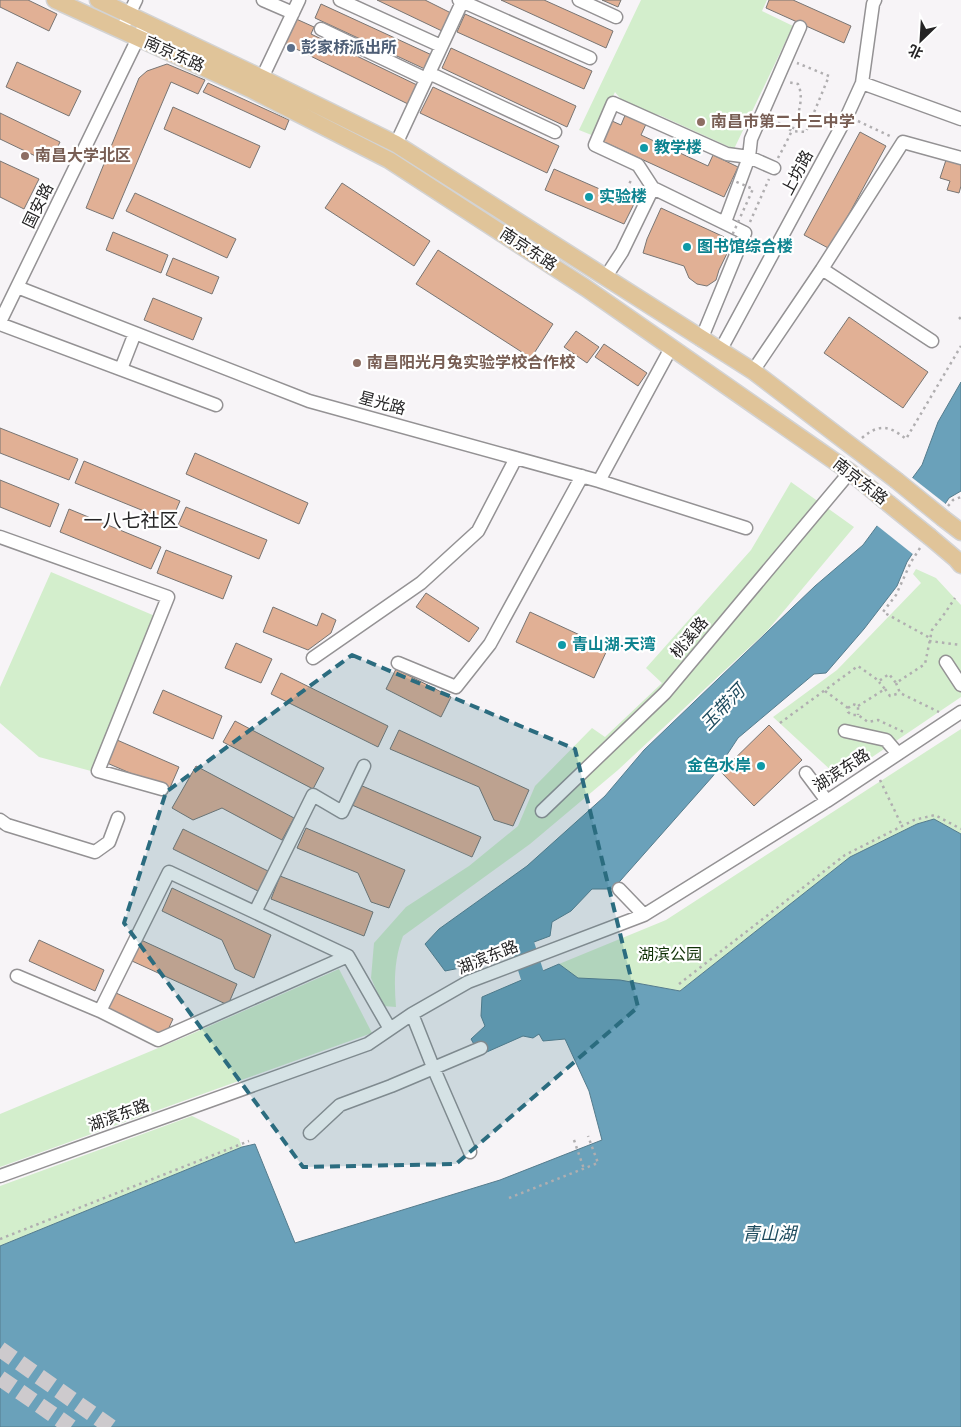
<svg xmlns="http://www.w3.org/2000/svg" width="961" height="1427" font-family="'Sofia Sans Condensed','Noto Sans SC',sans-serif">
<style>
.green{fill:#d3eecc}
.water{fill:#6aa1ba;stroke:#557c8d}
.pier{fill:#f7f4f7}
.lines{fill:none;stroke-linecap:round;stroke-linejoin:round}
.river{stroke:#6aa1ba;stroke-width:24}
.building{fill:#e1b095;stroke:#787573}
.major-tunnel{stroke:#cdcacd;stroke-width:16;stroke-dasharray:16 8;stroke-linecap:butt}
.minor-casing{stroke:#949294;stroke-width:15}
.major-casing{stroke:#d3d3d3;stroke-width:19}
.path{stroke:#b0aeb0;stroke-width:2.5;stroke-dasharray:2.5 4;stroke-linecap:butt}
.minor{stroke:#fff;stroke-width:12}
.major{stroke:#e0c499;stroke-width:16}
.major-bridge-casing{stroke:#d3d3d3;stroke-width:19;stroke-linecap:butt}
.path-bridge{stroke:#b0aeb0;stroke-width:2.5;stroke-dasharray:2.5 4;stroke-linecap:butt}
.major-bridge{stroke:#e0c499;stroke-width:16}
.marked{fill:#2b6c7f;fill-opacity:0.2;stroke:#2b6c7f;stroke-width:4;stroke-dasharray:10 6;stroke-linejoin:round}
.service-dot{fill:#5c6f8a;stroke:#fff;stroke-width:2}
.education-dot{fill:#8d6e63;stroke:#fff;stroke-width:2}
.culture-dot{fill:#0f9aa8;stroke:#fff;stroke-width:2}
.labels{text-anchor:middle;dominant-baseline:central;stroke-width:4.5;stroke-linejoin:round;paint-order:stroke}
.service-label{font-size:16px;font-weight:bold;fill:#4e5e75;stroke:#fff;text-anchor:start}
.street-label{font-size:16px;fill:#252425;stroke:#fff}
.education-label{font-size:16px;font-weight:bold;fill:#785e54;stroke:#fff;text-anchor:start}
.culture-label{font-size:16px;font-weight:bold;fill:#0d838f;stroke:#fff;text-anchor:start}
.park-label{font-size:16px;fill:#103207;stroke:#fff}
.water-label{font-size:18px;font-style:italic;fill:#1e4b5e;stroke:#fff}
.quarter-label{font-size:19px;fill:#252425;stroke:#fff}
</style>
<rect width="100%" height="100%" fill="#f7f4f7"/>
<path class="green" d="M641 0H767L762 11 793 26 734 149 659 115C638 113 628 109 615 92L594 136 579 130Z
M791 482 854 527 767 631 618 770 530 844 403 936C394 959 394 983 396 1007L383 1006 371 978 374 943 406 907 469 866 518 826 535 786 592 728 605 737 662 683 646 668 751 550Z
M916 569 936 578 961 605V697L850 772 835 774 773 717 837 670 921 583 913 574Z
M51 572 155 616 91 771 39 757 0 723V687Z
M961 729V834L934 819 917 824 850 857 680 991 620 980 578 978 559 964 666 920Z
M339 969 372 1033 0 1167V1114L187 1036Z
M192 1116 239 1139 242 1147 0 1246V1186Z"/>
<path class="water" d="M961 382V491L949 498 907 562 897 586 864 629 826 673 814 674 738 738 713 776 613 889H592L571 911 552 922 550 936 470 966 445 971 425 944 439 929 527 866 605 796 644 750 815 586 863 545 922 465 938 422Z
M934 819 961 834V1427H0V1246L242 1147 255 1144 295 1243 500 1180 602 1140 589 1091 565 1039 543 1041 539 1034 533 1038 523 1036 480 1055 471 1039 485 1026 481 1016 482 997 559 964 578 978 620 980 680 991 850 857 917 824Z"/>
<path class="pier" d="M910 476 947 505 914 555 875 524Z"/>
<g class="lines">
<path class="river" d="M520 917 515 922 536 987"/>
</g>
<path class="building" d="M0 0H28L57 14 49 31 0 7Z
M377 0H425L451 13 442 31Z
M501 0H544L613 31 606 48Z
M602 0H621L618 7Z
M769 0H793L851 26 844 43 766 8Z
M321 4 434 56 427 70 315 18Z
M465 14 592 71 584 89 457 32Z
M294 18 314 27 311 34 417 85 408 104 282 42Z
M451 48 576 106 567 127 442 68Z
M17 62 81 91 69 116 6 87Z
M167 64 205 80 198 94 171 82 113 219 86 208 139 78 147 71Z
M208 83 289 120 285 130 203 92Z
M433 87 559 146 547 173 420 113Z
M173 107 260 146 250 168 164 129Z
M0 113 60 142 50 163 0 139Z
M626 113 647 122 641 135 708 166 713 155 738 167 724 197 602 141 612 121 621 125Z
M860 132 886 146 830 249 804 235Z
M946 160 961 164V186L959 193 947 190 950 181 940 178Z
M0 161 39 179 24 209 0 197Z
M554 169 634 204 624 224 545 190Z
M342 183 430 241 414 266 325 208Z
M135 193 236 239 227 258 126 211Z
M661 208 733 241 719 270 716 280 707 286 697 284 689 278 684 266 643 253 647 239Z
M113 232 168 255 161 273 106 250Z
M438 250 553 324 531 358 416 284Z
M173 258 219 277 212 294 166 275Z
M153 298 202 318 193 340 144 320Z
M849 317 928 372 903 408 824 353Z
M576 331 599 347 587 363 564 347Z
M604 344 647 373 638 386 595 357Z
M0 428 78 459 69 480 0 453Z
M195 453 308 503 299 524 186 474Z
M84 461 180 501 171 522 75 483Z
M0 480 59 504 50 527 0 507Z
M186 507 267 540 259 559 178 525Z
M69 509 161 547 151 569 60 532Z
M166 550 232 576 223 599 157 573Z
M426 593 479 628 469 642 416 607Z
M273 607 317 626 322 613 336 620 331 633 308 650 263 632Z
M530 612 608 648 594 678 516 642Z
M236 643 272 659 261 683 225 668Z
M396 669 451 697 441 717 386 689Z
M281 673 388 726 378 747 271 694Z
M163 690 222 716 213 739 153 713Z
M235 721 324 768 313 789 223 742Z
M769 725 802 760 754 806 721 772Z
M399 730 529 790 513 826 494 820 479 787 390 749Z
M117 740 179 767 169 790 107 763Z
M196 766 294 818 282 840 222 808 193 820 172 808Z
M360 785 481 837 472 857 352 805Z
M306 828 405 870 389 908 371 902 358 873 297 848Z
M183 829 270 872 260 892 173 849Z
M280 876 373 912 364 936 271 899Z
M172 888 271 935 254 978 235 969 222 940 162 911Z
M39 940 104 970 95 991 29 961Z
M141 940 237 984 228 1005 132 961Z
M116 993 173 1019 165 1036 108 1009Z"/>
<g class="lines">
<path class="major-tunnel" d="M0 1349 111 1427
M0 1378 71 1427"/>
<g class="minor-casing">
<path id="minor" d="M263 0 293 13
M340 0 441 46
M459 0 590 58
M579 0 616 17
M321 29 426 79
M121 31 136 0
M429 73 555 132
M262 78 299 0
M862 83 961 119
M396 144 463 0
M653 188 638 165 595 145 613 103 727 154 749 157 774 168
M725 222 749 157 751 139 800 27
M822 269 903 142 961 158
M605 278 622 252 653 188 745 233 701 340
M17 287 309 401 599 481 746 528
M0 322 142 30
M0 324 216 405
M720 351 847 116 862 83 873 4 875 0
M121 369 135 333
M753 371 822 269 932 341
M599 481 671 348
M0 537 168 597 98 771 162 789
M313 658 421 583 478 531 516 458
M946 662 961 685
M398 663 456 687 490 644 582 476
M845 731 886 740 898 754
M806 773 827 801
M542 811 665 693 850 472
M0 820 7 825 95 852 109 842 118 818
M619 889 644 915
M255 912 313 795 342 812 364 766
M17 976 100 1011 169 872 348 956 390 1029
M100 1011 158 1040 348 956
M412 1014 433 1067 470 1152
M310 1133 340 1105 391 1086 481 1048
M0 1176 368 1044 412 1014 468 982 644 915 827 801 961 712"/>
</g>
<g class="major-casing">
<path id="major" d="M55 0 250 89 389 160 586 288 850 472 888 503
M98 0 262 78 396 144 753 371 896 480
M944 519 961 532
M930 537 956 559 961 565"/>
</g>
<path class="path" d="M772 120 783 125 792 131 806 132 829 76 797 63
M858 121 892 137
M778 158C788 139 808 105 798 84L788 82
M624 195 632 178
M750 222 769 179
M959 319 961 317
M862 438C879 423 890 426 906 439L961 346
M948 506 953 500 961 497
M920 548 911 562 896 595 883 612 930 638
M929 641 961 645
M896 683 900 693 939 712
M885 689 890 696 900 693
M825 691 848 708V712L852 715H858L868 722 878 720 906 733
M858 706 885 689 879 682
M848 708 853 704 858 706V715
M780 723 858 666 879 681 889 674 896 683 925 664 932 630 945 613 955 598
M880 780 902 826
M679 984 845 855 914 820 935 815 961 829
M574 1140 584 1169
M509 1198 598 1163 588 1136
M0 1239 249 1141"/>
<use href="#minor" class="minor"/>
<use href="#major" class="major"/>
<g class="major-bridge-casing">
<path id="major-bridge" d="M896 480 944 519
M888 503 930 537"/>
</g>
<path class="path-bridge" d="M730 240 753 189 732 180"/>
<use href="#major-bridge" class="major-bridge"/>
</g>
<path class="marked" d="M352 655 575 749 638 1007 456 1164 303 1167 124 923 166 792Z"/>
<circle class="service-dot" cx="291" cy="48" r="5"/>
<g class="education-dot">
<circle cx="701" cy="122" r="5"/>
<circle cx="25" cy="156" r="5"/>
<circle cx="357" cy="363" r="5"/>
</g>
<g class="culture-dot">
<circle cx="644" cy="148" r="5"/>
<circle cx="589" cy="197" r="5"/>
<circle cx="687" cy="247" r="5"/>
<circle cx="562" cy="645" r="5"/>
<circle cx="761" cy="766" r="5"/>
</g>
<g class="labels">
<g class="service-label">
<text x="301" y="48">彭家桥派出所</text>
</g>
<g class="street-label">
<text transform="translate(174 55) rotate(24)">南京东路</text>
<text transform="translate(798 173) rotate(-62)">上坊路</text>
<text transform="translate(39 206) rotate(-64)">国安路</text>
<text transform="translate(528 250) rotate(33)">南京东路</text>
<text transform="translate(382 404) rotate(15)">星光路</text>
<text transform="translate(860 482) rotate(38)">南京东路</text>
<text transform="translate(690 638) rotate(-50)">桃溪路</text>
<text transform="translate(842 771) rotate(-33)">湖滨东路</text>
<text transform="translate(488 958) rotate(-22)">湖滨东路</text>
<text transform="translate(119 1116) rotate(-20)">湖滨东路</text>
</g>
<g class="education-label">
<text x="711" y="122">南昌市第二十三中学</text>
<text x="35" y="156">南昌大学北区</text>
<text x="367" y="363">南昌阳光月兔实验学校合作校</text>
</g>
<g class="culture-label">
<text x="654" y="148">教学楼</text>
<text x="599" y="197">实验楼</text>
<text x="697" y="247">图书馆综合楼</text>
<text x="572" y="645">青山湖·天湾</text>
<text x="751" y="766" text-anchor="end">金色水岸</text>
</g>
<g class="park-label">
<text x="670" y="955">湖滨公园</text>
</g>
<g class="water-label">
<text transform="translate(723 708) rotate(-46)">玉带河</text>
<text x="769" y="1234">青山湖</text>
</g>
<g class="quarter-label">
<text x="131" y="521">一八七社区</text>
</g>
</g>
<g transform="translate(921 40) rotate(205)" stroke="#ffffff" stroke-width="4" paint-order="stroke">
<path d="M0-4L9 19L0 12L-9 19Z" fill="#252425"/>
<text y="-8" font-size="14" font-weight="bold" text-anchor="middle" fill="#252425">北</text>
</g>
</svg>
